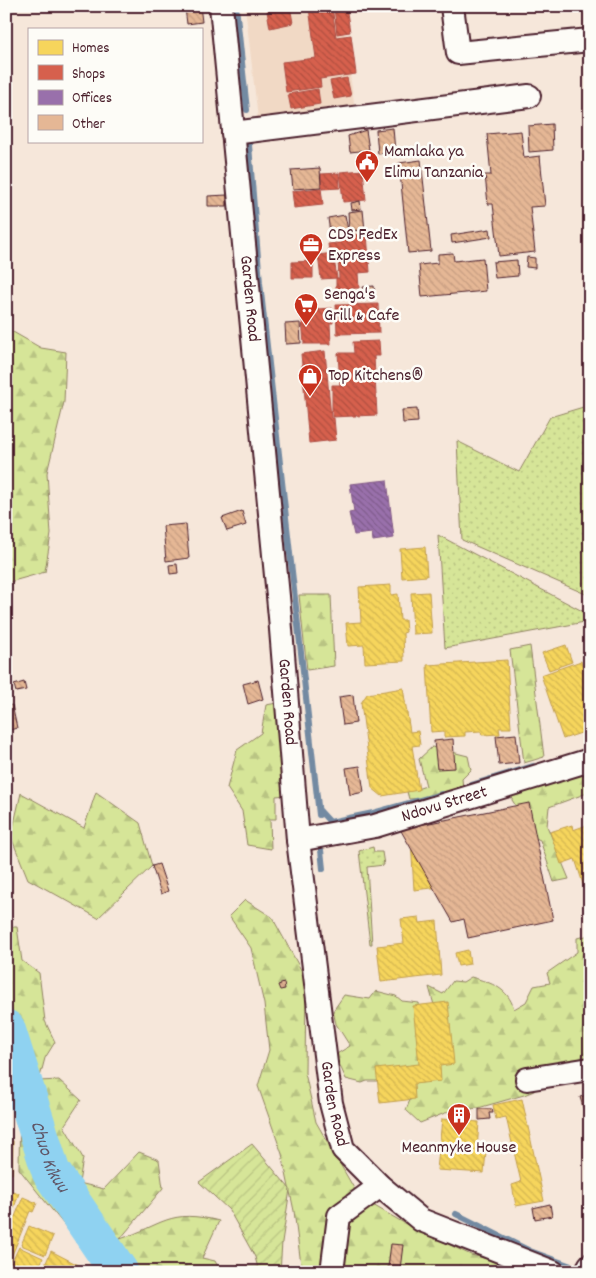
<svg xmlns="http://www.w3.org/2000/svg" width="596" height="1278" font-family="Dekko,sans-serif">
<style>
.built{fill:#f1d9c5}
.grass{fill:url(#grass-dots);stroke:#908262}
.forest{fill:url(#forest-firs);stroke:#908262}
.garden{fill:url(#garden-furrows);stroke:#908262}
.homes{fill:url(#homes-back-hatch);stroke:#c29e4d}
.shops{fill:url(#shops-back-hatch);stroke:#ac4c43}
.offices{fill:url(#offices-back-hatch);stroke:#815885}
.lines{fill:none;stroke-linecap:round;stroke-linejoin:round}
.stream{stroke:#738aa2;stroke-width:6}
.river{stroke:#8fd2f1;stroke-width:39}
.building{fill:url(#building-back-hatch);stroke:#4a1f2b}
.minor-casing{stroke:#4a1f2b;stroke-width:26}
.minor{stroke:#fdfcf7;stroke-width:22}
.labels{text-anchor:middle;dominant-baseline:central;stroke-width:5;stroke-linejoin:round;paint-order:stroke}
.poi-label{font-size:18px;fill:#4a1f2b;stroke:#fdfcf7;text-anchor:start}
.street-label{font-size:18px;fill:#4a1f2b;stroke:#fdfcf7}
.water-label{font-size:19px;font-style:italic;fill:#5f5566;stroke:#fdfcf7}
</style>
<defs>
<pattern id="grass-dots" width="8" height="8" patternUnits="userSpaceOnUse" patternTransform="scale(1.25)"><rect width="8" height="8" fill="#d6e598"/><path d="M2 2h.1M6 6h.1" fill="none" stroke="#b9c483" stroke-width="1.8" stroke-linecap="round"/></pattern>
<pattern id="forest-firs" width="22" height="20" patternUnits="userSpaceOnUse" patternTransform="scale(1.25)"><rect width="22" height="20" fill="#d6e598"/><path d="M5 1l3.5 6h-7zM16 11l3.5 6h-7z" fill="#b9c483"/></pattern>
<pattern id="garden-furrows" width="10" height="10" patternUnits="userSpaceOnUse" patternTransform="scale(1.25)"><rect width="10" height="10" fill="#d6e598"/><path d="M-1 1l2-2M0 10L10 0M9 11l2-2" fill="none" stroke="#b9c483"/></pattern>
<pattern id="homes-back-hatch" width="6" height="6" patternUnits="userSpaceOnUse" patternTransform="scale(1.25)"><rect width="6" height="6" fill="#f6d55c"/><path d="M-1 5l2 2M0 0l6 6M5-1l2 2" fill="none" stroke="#d4b650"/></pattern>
<pattern id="shops-back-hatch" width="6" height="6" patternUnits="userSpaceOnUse" patternTransform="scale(1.25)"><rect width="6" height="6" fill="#d6604d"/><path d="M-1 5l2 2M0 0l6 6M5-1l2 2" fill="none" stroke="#b04f40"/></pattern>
<pattern id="offices-back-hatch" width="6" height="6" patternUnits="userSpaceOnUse" patternTransform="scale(1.25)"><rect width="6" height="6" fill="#9970ab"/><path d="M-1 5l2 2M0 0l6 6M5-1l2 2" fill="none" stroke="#7f5b8b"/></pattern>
<pattern id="building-back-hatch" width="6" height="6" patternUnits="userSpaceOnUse" patternTransform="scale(1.25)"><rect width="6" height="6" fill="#e5b795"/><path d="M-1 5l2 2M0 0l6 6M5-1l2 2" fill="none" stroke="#c69d81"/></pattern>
</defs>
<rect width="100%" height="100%" fill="#f6e7da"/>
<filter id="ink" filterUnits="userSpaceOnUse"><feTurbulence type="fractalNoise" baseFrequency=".02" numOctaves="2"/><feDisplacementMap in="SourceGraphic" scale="10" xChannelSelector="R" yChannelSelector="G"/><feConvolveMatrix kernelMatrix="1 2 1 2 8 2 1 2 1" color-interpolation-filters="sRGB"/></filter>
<g filter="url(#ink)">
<path class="built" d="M245 6H340L355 109 258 119Z"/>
<path class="grass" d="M590 405V596L462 540 457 441 519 472 550 417Z
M438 535 590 615V621L445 648Z
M373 847 374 852H382L384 865 367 867 372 944H370L359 851Z"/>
<path class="forest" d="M6 328 41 348 66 352 64 402 47 473 51 534 45 572 6 583Z
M299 595H331L334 666 307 670Z
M530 646 544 757 524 763 510 650Z
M277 703 287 795 276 796V819H270L271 849 247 845 242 811 227 788 237 750 261 733 266 705Z
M432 747 468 756 471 770 462 779 464 796 409 799 407 792 426 786 419 759Z
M590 768V792L549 807 547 826 569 879 554 882 540 840 518 830V809L512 800 513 791Z
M96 792 140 823 152 866 98 918 28 879 11 837 21 793 84 828Z
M245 900 272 917 306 979 305 1073 316 1122 359 1197 404 1223 471 1255 543 1272H302L294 1211 282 1154 258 1086 269 1050 264 1004 251 948 229 916Z
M6 927H17L22 961 39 973 45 1021 55 1042 45 1058 39 1081 59 1080 81 1100 64 1126 83 1158 79 1183 104 1189 139 1152 159 1160 163 1188 120 1239C163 1225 169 1208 219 1221L202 1258 215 1261 221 1272H102L19 1169 20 1096 6 1094Z
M590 935V1073L542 1084 534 1091 524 1095 478 1108 445 1113 420 1123 406 1110 410 1100 378 1081H367L362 1083 346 1079 335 1055 350 1046 336 1024 333 1011 344 995 370 999 376 991 396 996 402 1001 419 1003 423 1023H439L429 987 443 994 453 981 463 982 471 977C492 983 508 988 514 1009L526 1002 534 986 550 983 547 973 577 952V938Z
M237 1266 267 1267 266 1272H231Z"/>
<path class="garden" d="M252 1144 290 1189 282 1242 280 1272H259L255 1257 229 1210 199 1182Z"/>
<path class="homes" d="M425 547 427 576 402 578 400 549Z
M391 585V595L398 594 400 620H405L406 632 403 633 404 661 365 663 364 645 348 646 346 623 361 622 359 587Z
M429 592 432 633 413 634 411 593Z
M566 645 572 662 549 670 542 653Z
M507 660 511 728H499L500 734 482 735 481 731 465 732V736L444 737V731L431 732 427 665Z
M581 661 590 685V730L563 739 541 675Z
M403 688 410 732 418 731 420 745 412 746 419 790 382 796 372 788 361 703 367 694Z
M590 820V892L586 893 575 859 561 864 550 832 572 825 573 830 587 825 586 821Z
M435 839 440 887 414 890 411 840Z
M419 917 420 923 437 921 441 975 381 982 377 946 404 943 401 919Z
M468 950 470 964 458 966 455 953Z
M448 1002 454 1064 440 1066 441 1081 414 1084 415 1099 380 1103 376 1069 419 1064 413 1006Z
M522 1099 544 1201 516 1206 512 1185 521 1182 506 1117 496 1119 493 1105Z
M442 1119 479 1122 477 1151 486 1152 484 1173 437 1170Z
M6 1141H13L12 1174H6Z
M12 1191 19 1193 10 1220 6 1219V1196L10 1197Z
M23 1197 37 1203 33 1212 30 1211 6 1270 12 1272H6V1239Z
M29 1226 53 1236 45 1255 21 1245Z
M19 1247 43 1258 37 1272 8 1270Z
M51 1251 82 1267 80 1272H42Z"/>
<path class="shops" d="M290 6 293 23 270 28 267 11Z
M332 6 336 37 351 35 356 74 320 79 321 87 286 92 282 62 316 58 309 8Z
M346 6 350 32 337 34 334 7Z
M347 78 351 96 334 99 330 81Z
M318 89 320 104 291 109 288 94Z
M363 170 366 200 343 202 340 172Z
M339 173 340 188 322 189 321 174Z
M321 188 323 205 294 208 292 191Z
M351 231V235L367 234 370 272 358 273 359 288 336 289V278H339L338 260H334V251L329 252 328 244 338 243 337 232Z
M333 253 337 278 321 279 318 255Z
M313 261V278H292V262Z
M378 304 379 333 337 334 336 305Z
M317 306V309L332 308 333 323H330L331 344H304L301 307Z
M379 341 380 356H374L377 415 332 417V385H340L338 353H354L353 342Z
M325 351 331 418H334L336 440 309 443 301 354Z"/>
<path class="offices" d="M387 480 394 538 373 541 372 533 354 535 349 513 354 512 350 484Z"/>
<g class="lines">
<path class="stream" d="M236 6 247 110
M249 145 260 283 319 815
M468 786 533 766
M319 810 330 822 373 813 442 794
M321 850 323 869
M456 1214 530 1251 582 1270"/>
<path class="river" id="s1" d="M6 1029 51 1172 119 1272"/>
</g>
<path class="building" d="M200 6 202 22 187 24 185 8Z
M552 124 553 150 529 152 528 126Z
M393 128 395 152 378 154 376 130Z
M366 130 369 150 350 152 348 136Z
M521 131 524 158 540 156 545 206 530 207 535 252 499 256 493 204H488L485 175H491L487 134Z
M421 160 431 251 408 253 399 163Z
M320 168 321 187 293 189 291 170Z
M227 195V206H208V196Z
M360 201 361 209 352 210 351 203Z
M363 210 365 231 349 230 348 212Z
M345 215 348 230 330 233 328 218Z
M490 229 491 237 452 243 451 235Z
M453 253 454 261 483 258 486 291 422 297 419 265 438 263V254Z
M527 257 535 258V268L526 267Z
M517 260 518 276 495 278 493 262Z
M374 286 375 297 364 298 363 287Z
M300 323 301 343 286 344 285 324Z
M417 409 418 422 403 423 402 410Z
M242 511 246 525 227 531 222 518Z
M186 524 189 558 166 561 163 526Z
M177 564 178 573 170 574 169 565Z
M258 680 263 699 248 704 243 684Z
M24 682 26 690 16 692 14 685Z
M353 695 356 723 343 725 339 697Z
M12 705 17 728 6 731V706Z
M516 734 519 763 499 765 496 736Z
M453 739 455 768 437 769 434 741Z
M360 766 364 792 350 795 346 768Z
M529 803 553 920 468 938 464 919 453 922 400 829Z
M159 864 168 891 161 894 152 866Z
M284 983 285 989 280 990 278 985Z
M590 1094V1123L588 1124 580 1097Z
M479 1109H492L493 1113H489L490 1119 479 1120Z
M550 1204 552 1216 535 1219 533 1208Z
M391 1244 403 1245 400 1269 388 1267Z"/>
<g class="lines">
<g class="minor-casing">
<g id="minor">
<path id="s2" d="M221 6 280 617 298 840 331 1103 343 1149 380 1186 421 1220 553 1272"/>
<path d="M452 6 458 53 590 40"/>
<path d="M233 133 529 96"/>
<path id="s3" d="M298 840 375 826 590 760"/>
<path d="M527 1079 590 1069"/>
<path d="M332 1272 339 1216 380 1186"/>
<path d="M586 1272 590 1265"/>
</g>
</g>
<use href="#minor" class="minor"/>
</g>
</g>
<defs>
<g id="civic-pin" transform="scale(1.25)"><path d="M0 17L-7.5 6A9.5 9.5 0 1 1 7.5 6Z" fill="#c8321e" stroke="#fdfcf7"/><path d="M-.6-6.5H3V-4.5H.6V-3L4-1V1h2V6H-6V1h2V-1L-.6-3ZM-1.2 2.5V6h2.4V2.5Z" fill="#fff"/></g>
<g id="office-pin" transform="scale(1.25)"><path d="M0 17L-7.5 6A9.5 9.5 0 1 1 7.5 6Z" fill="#c8321e" stroke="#fdfcf7"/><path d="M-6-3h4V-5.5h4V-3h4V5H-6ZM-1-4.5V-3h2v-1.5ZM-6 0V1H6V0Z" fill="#fff"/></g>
<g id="supermarket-pin" transform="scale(1.25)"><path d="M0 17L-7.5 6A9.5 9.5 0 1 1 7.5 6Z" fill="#c8321e" stroke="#fdfcf7"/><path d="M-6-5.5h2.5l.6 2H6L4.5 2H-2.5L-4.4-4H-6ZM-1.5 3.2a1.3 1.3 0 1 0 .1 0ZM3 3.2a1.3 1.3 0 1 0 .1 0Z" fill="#fff"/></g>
<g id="shop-pin" transform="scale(1.25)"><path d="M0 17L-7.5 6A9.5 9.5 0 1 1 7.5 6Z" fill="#c8321e" stroke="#fdfcf7"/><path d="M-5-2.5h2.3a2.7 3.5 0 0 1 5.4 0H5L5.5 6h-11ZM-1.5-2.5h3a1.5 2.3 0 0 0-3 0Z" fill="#fff"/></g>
<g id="building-pin" transform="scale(1.25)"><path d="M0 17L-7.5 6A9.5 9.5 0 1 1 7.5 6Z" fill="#c8321e" stroke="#fdfcf7"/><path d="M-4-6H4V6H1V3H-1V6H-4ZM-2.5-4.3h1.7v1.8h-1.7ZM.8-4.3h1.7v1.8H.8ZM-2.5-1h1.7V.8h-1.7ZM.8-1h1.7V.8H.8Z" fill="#fff"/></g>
</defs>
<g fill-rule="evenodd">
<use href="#civic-pin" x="367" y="162"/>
<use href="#office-pin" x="311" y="245"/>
<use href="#supermarket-pin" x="306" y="305"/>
<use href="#shop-pin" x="310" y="376"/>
<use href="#building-pin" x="459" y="1115"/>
</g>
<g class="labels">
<g class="poi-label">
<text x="384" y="152">Mamlaka ya<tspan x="384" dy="21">Elimu Tanzania</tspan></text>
<text x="328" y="235">CDS FedEx<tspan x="328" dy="21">Express</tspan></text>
<text x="324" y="295">Senga's<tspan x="324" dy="21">Grill &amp; Cafe</tspan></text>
<text x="328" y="376">Top Kitchens®</text>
<text x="459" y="1148" text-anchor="middle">Meanmyke House</text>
</g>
<g class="street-label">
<text stroke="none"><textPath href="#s2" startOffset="294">Garden Road</textPath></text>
<text stroke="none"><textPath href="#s2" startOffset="699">Garden Road</textPath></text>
<text stroke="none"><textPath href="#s3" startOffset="151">Ndovu Street</textPath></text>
<text stroke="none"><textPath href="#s2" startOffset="1104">Garden Road</textPath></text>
</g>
<g class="water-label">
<text stroke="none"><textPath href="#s1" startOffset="135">Chuo Kikuu</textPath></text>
</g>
</g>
<rect width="596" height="1278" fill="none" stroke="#fdfcf7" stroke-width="25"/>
<rect x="12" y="12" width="571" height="1253" fill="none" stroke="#4a1f2b" stroke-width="2" filter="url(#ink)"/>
<rect x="28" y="28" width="175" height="115" fill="#fdfcf7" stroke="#b5a4a5"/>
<rect x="38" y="40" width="25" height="15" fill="#f6d55c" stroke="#b5a4a5"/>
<text x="72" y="52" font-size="15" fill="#4a1f2b">Homes</text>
<rect x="38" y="65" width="25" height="15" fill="#d6604d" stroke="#b5a4a5"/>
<text x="72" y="78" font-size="15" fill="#4a1f2b">Shops</text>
<rect x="38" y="90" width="25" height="15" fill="#9970ab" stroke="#b5a4a5"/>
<text x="72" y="102" font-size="15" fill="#4a1f2b">Offices</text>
<rect x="38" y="115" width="25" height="15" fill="#e5b795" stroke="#b5a4a5"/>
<text x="72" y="128" font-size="15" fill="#4a1f2b">Other</text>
</svg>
